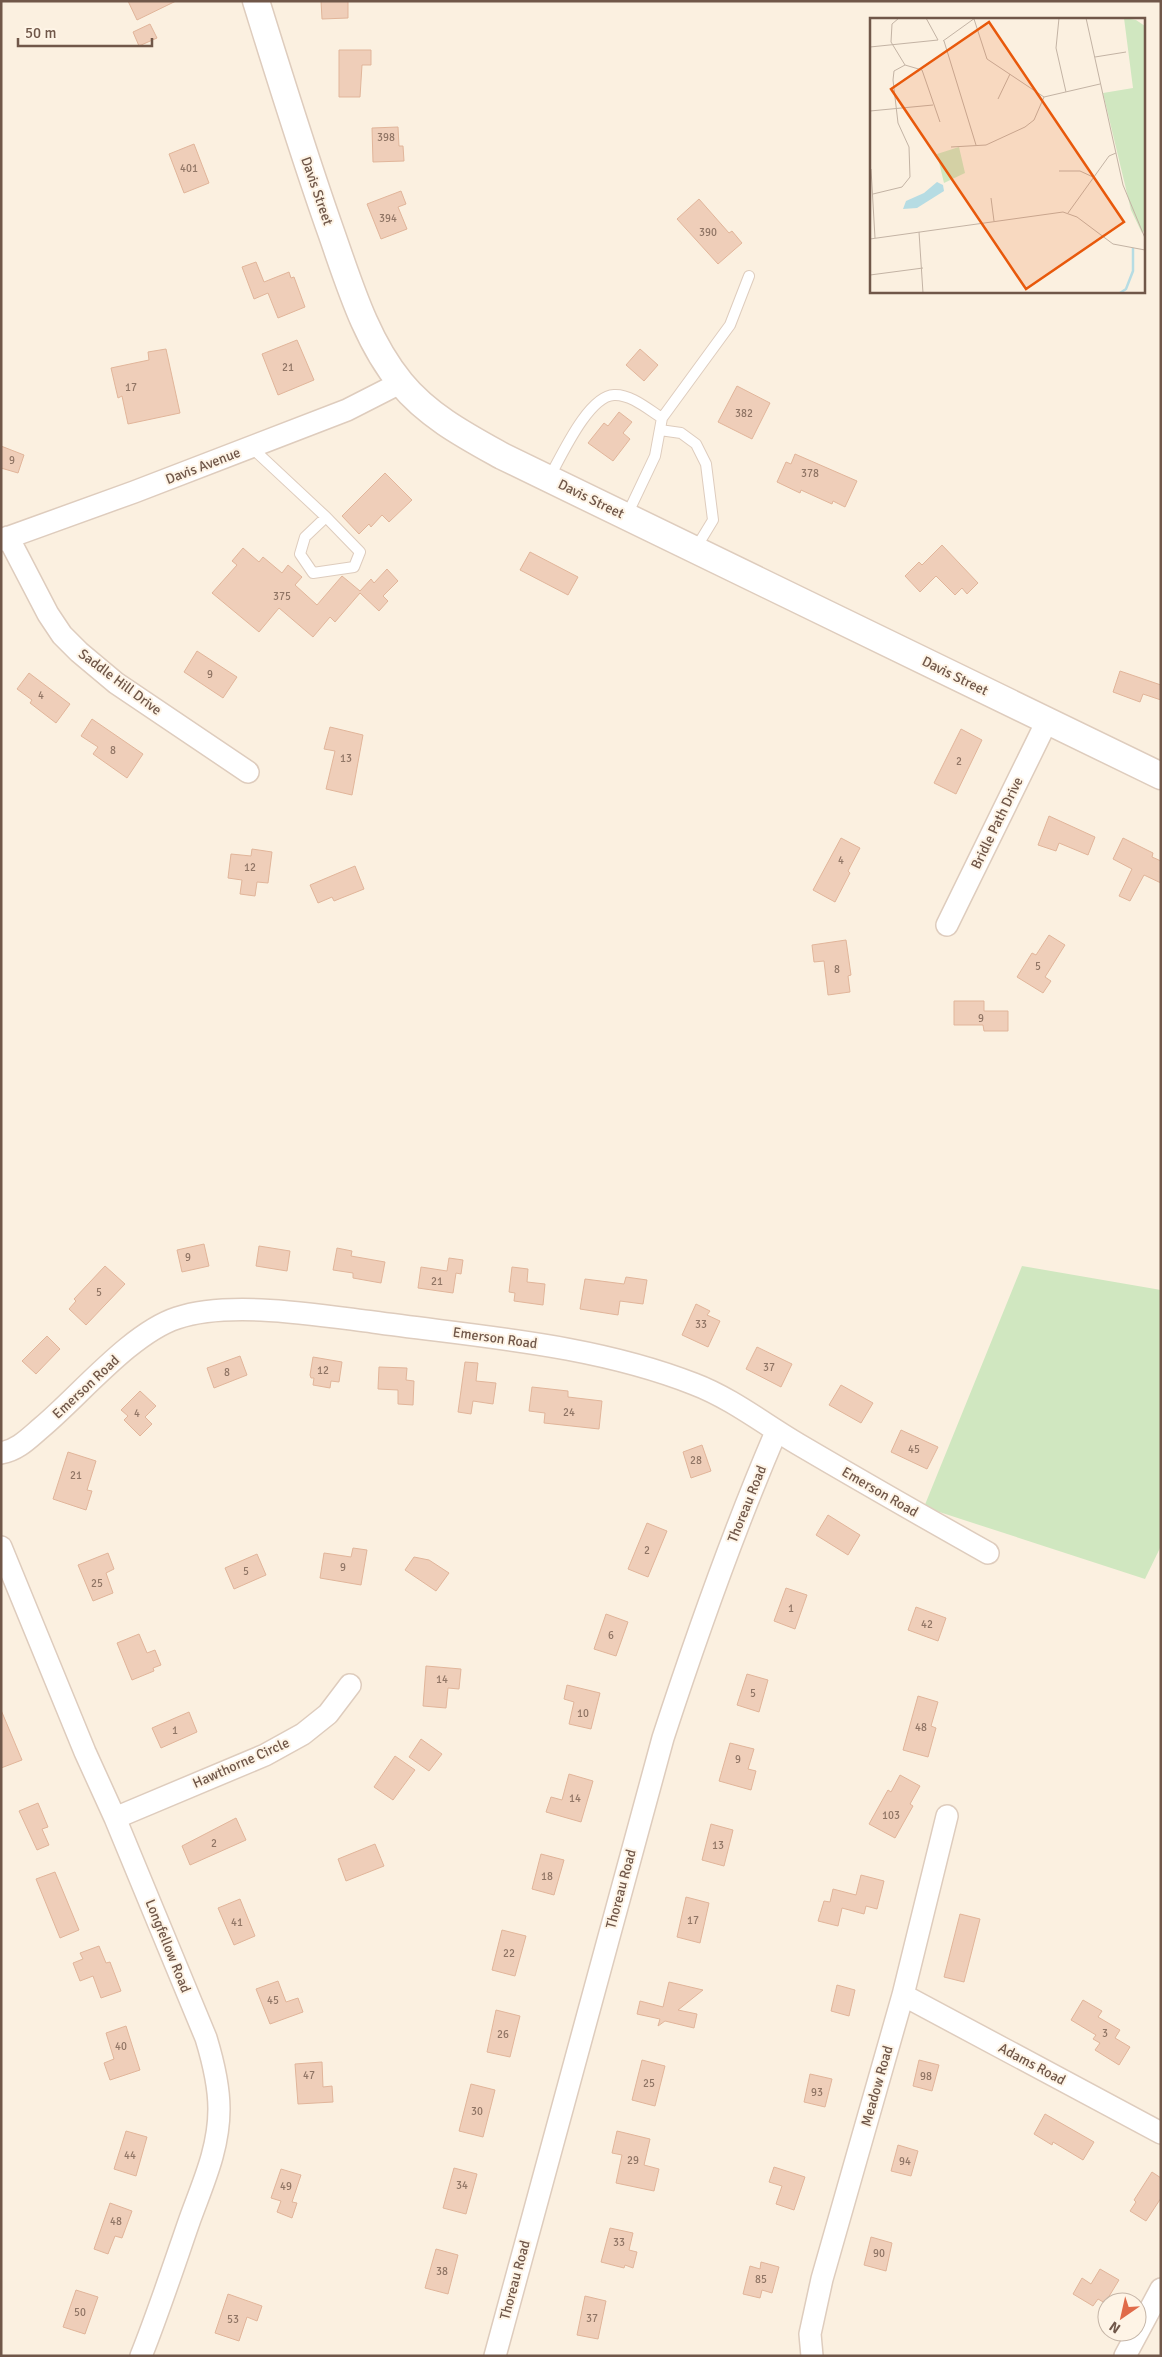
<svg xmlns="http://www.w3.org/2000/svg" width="1162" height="2357" font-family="Signika,sans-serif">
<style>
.green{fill:#d0e7c0}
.building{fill:#efceb9;stroke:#e1b59a}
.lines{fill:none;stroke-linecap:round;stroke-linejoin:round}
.service-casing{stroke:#deccbd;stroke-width:12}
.minor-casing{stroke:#deccbd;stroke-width:24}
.tertiary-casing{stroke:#deccbd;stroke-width:29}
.service{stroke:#fff;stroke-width:10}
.minor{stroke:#fff;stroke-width:21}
.tertiary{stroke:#fff;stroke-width:26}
.labels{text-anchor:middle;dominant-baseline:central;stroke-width:4;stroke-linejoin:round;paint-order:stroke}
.number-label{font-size:11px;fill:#907565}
.street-label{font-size:14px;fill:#705749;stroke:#fef4e6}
.inset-river{fill:none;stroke:#b6dce3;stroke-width:2.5}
.inset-road{fill:none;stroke:#c3b3a4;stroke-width:1}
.view{fill:#e8590c;fill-opacity:0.15;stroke:#e8590c;stroke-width:2.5}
.inset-edge{fill:none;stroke:#705749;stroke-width:2.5}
</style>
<rect width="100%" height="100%" fill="#fbf0e0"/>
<path class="green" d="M1022 1266 1161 1290V1546L1145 1579 924 1507Z"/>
<path class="building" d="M128 1H176L137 20Z
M321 1H348V18L322 19Z
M150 24 157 38 139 46 133 32Z
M339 50H371V65H362L360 97H339Z
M398 127 399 146H403L404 161 373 162 372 128Z
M194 144 209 183 184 193 169 154Z
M401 191 406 204 398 207 407 229 381 239 367 204Z
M699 199 729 233 732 231 742 243 718 264 677 219Z
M256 262 264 282 289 272 291 278 294 277 305 307 278 318 268 293 254 299 242 267Z
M297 340 314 380 278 395 262 354Z
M166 349 180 413 128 424 122 396 118 398 111 368 149 360 148 352Z
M640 349 658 365 644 381 626 365Z
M737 386 770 403 752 439 718 422Z
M619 412 632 422 623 433 630 439 613 461 588 443 604 423 608 426Z
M1 446 24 455 18 473 1 468Z
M795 454 857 481 845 507 833 501 832 504 801 490 800 493 777 482 786 462 791 464Z
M385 473 412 500 389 522 382 515 371 527 369 524 359 534 342 516Z
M942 545 978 583 967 594 962 588 955 595 936 576 920 592 905 576 919 562 922 565Z
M243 548 259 562 263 557 282 573 288 565 302 577 295 585 317 605 342 576 360 591 371 579 374 583 387 569 398 581 383 596 388 601 379 611 360 593 335 622 330 617 313 637 279 608 259 632 212 593 237 565 232 561Z
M530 552 578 577 568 595 520 570Z
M197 651 237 677 223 698 184 672Z
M1120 671 1161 685V700L1143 694 1140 702 1113 692Z
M29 673 70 704 56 723 30 703 32 700 17 689Z
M92 719 143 754 127 778 93 754 98 747 81 736Z
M330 727 363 735 352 795 326 789 335 751 324 749Z
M961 729 982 740 956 794 934 783Z
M1049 816 1095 837 1088 855 1059 843 1056 851 1038 845Z
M841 838 860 848 848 871 850 873 835 902 813 890Z
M1123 838 1153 853 1152 857 1161 861V883L1144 875 1130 901 1119 896 1132 869 1113 859Z
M252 849 272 852 268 883 257 882 255 896 240 894 242 880 228 878 231 854 251 856Z
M355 866 364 889 334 901 332 897 318 903 310 885Z
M1049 935 1065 945 1045 977 1051 981 1043 993 1017 977 1032 953 1036 955Z
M846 940 851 975 848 976 850 992 828 995 824 961 814 962 812 945Z
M954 1001H984V1011H1008V1031H984L983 1025H954Z
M204 1244 209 1266 182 1272 177 1250Z
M259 1246 290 1251 287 1271 256 1266Z
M337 1248 352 1251 351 1256 385 1262 381 1283 353 1278V1273L333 1270Z
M449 1258 463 1260 461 1274 456 1273 453 1293 418 1288 421 1267 447 1271Z
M105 1266 125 1284 86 1325 69 1309 76 1301 74 1299Z
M512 1267 528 1269 527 1282 545 1284 543 1305 514 1301 515 1293 509 1292Z
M626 1277 647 1280 643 1304 620 1301 618 1315 580 1309 585 1279 624 1284Z
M696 1304 710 1311 707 1315 720 1321 708 1347 682 1335Z
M47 1336 60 1349 36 1374 22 1361Z
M757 1347 792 1364 781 1387 746 1369Z
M240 1356 247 1375 214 1388 207 1368Z
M313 1357 342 1362 339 1382 331 1381 330 1388 313 1385 314 1378H311L310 1375Z
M465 1362 478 1363 476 1381 496 1383 493 1404 473 1401 471 1414 458 1412Z
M379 1367 407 1368 406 1380 414 1381 413 1405 398 1404V1390L378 1389Z
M841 1385 873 1403 861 1423 829 1405Z
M532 1387 568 1391V1397L602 1401 599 1429 544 1423 545 1413 529 1411Z
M140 1391 156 1406 145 1417 152 1424 140 1436 124 1420 128 1416 121 1410Z
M901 1430 938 1447 927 1469 891 1452Z
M702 1445 711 1471 691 1478 683 1452Z
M68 1452 96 1461 87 1490 92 1491 86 1510 53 1499Z
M828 1515 860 1535 848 1555 816 1535Z
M647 1523 667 1531 648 1577 628 1569Z
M353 1548 367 1550 361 1585 320 1578 324 1553 351 1557Z
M108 1553 114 1569 106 1573 113 1593 93 1601 78 1565Z
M257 1554 266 1575 234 1589 225 1568Z
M414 1557 429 1560 449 1573 436 1591 405 1570Z
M786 1588 807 1595 795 1629 774 1621Z
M916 1607 946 1618 938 1641 908 1630Z
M606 1614 628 1622 616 1656 594 1649Z
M139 1634 147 1653 155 1650 161 1665 153 1668 154 1671 132 1680 117 1643Z
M426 1666 461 1669 459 1689 448 1688 446 1708 423 1706Z
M747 1674 768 1680 759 1712 737 1705Z
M567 1685 600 1693 591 1729 569 1724 574 1702 564 1699Z
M918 1696 938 1702 931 1726 936 1728 928 1757 903 1750Z
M1 1710 22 1760 1 1768Z
M189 1712 197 1732 161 1748 152 1728Z
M421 1739 442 1754 429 1771 409 1757Z
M730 1743 754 1749 748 1769 756 1771 751 1790 719 1781Z
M395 1756 415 1770 393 1800 374 1787Z
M569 1774 593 1781 581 1822 546 1812 551 1797 562 1800Z
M900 1775 920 1786 910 1804 913 1806 895 1838 869 1824 888 1790 891 1792Z
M38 1803 48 1827 42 1829 49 1845 37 1850 19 1811Z
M236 1818 246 1840 190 1865 182 1846Z
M711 1824 733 1830 724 1866 702 1860Z
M375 1844 384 1866 346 1881 338 1859Z
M541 1854 564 1860 554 1895 532 1889Z
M55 1872 79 1930 60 1938 36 1879Z
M861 1875 884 1881 877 1909 866 1906 864 1914 842 1908 838 1926 818 1921 824 1901 830 1902 833 1889 856 1895Z
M686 1897 709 1903 700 1943 677 1937Z
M240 1899 255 1936 234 1945 218 1908Z
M960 1914 980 1919 964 1982 944 1977Z
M502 1930 526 1936 515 1976 492 1970Z
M99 1946 106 1963 110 1962 121 1991 101 1998 93 1976 80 1981 73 1963 83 1959 80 1953Z
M278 1981 286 2002 298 1998 303 2012 270 2024 256 1989Z
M669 1982 703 1990 678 2010 697 2014 694 2028 665 2021 658 2026 660 2019 637 2014 640 2001 663 2007Z
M837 1985 855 1990 849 2016 831 2011Z
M1083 2000 1102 2011 1098 2017 1120 2030 1115 2038 1130 2047 1119 2065 1095 2050 1100 2043 1093 2039 1096 2035 1071 2020Z
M496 2010 520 2016 510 2057 487 2052Z
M126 2026 140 2070 110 2080 104 2063 114 2059 106 2033Z
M642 2060 665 2066 655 2106 632 2100Z
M919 2060 939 2065 932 2091 913 2086Z
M322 2062 323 2087 332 2086 333 2102 298 2104 295 2064Z
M810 2074 832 2079 825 2107 804 2102Z
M471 2084 495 2090 483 2137 459 2131Z
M1045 2114 1094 2142 1083 2160 1053 2142 1052 2145 1034 2134Z
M126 2131 147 2137 136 2176 114 2169Z
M617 2131 650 2139 644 2165 659 2169 654 2191 616 2183 622 2155 612 2153Z
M898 2145 918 2151 911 2176 891 2171Z
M774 2167 805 2177 794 2210 776 2204 782 2186 769 2182Z
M454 2168 477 2174 466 2214 443 2208Z
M281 2169 301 2175 292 2202 297 2203 292 2218 277 2212 281 2201 271 2198Z
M1152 2172 1161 2178V2198L1146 2221 1130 2211 1136 2202 1134 2200Z
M110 2203 132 2211 122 2238 115 2236 108 2254 94 2249Z
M610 2228 633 2233 629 2250 637 2252 633 2268 625 2265 624 2268 601 2262Z
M871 2237 892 2243 886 2271 864 2265Z
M436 2249 458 2255 448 2294 425 2288Z
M761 2262 779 2267 772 2293 762 2290 760 2298 743 2294 750 2266 760 2269Z
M1100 2269 1119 2280 1105 2303 1098 2299 1093 2306 1073 2294 1082 2278 1091 2284Z
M76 2290 98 2297 85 2334 63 2327Z
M228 2294 262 2306 257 2321 247 2317 239 2341 215 2333Z
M585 2296 606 2301 598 2339 577 2335Z"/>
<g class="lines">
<g class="service-casing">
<path id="service" d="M660 430 681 433 696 444 706 464 713 520 696 548
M251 447 326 517 360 552 354 567 313 573 300 554 305 537 326 517
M549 478C561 457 588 396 614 395 631 394 649 410 662 418
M627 515 655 456 662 418 730 325 749 276"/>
</g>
<g class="minor-casing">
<path id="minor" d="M8 537 48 614 62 635 79 652 116 683 248 772
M1 540 134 492 347 410 400 383
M947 925 1047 721
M1 1453C18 1450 29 1438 42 1427 80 1395 131 1333 177 1318 230 1300 317 1315 373 1322 480 1337 592 1344 694 1384 731 1398 764 1424 798 1444 861 1481 924 1517 988 1553
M1 1547 85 1752 115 1818 206 2038C213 2061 219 2085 219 2109 219 2149 203 2183 190 2219 174 2265 159 2311 141 2356
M115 1818 265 1755 303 1734 328 1714 350 1685
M903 1995 1161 2133
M495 2356 663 1738C697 1634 733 1532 776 1432
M812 2356 810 2334 822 2279 903 1995 947 1816
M1125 2356 1161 2289"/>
</g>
<g class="tertiary-casing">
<path id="tertiary" d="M256 1C280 78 304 156 331 232 349 283 366 341 401 383 428 416 466 436 502 456L1161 776"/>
</g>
<use href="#service" class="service"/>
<use href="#minor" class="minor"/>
<use href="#tertiary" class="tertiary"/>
</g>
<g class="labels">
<g class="number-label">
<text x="386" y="137">398</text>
<text x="189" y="168">401</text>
<text x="388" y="218">394</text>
<text x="708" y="232">390</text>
<text x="288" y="367">21</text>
<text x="131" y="387">17</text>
<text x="744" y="413">382</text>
<text x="12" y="460">9</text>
<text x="810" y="473">378</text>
<text x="282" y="596">375</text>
<text x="210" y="674">9</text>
<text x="41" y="695">4</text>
<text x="113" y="750">8</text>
<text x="346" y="758">13</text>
<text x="959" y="761">2</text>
<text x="841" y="860">4</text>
<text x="250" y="867">12</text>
<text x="1038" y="966">5</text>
<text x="837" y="969">8</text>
<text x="981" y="1018">9</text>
<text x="188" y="1257">9</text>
<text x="437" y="1281">21</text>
<text x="99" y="1292">5</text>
<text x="701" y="1324">33</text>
<text x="769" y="1367">37</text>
<text x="323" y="1370">12</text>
<text x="227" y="1372">8</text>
<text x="569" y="1412">24</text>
<text x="137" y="1413">4</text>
<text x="914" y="1449">45</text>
<text x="696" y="1460">28</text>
<text x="76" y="1475">21</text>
<text x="647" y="1550">2</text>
<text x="343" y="1567">9</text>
<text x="246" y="1571">5</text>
<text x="97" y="1583">25</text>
<text x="791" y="1608">1</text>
<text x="927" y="1624">42</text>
<text x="611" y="1635">6</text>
<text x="442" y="1679">14</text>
<text x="753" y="1693">5</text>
<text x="583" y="1713">10</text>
<text x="921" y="1727">48</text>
<text x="175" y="1730">1</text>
<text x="738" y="1759">9</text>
<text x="575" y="1798">14</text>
<text x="891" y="1815">103</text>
<text x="214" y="1843">2</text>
<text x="718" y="1845">13</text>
<text x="547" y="1876">18</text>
<text x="693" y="1920">17</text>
<text x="237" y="1922">41</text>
<text x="509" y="1953">22</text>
<text x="273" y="2000">45</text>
<text x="1105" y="2033">3</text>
<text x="503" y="2034">26</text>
<text x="121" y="2046">40</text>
<text x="309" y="2075">47</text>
<text x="926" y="2076">98</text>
<text x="649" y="2083">25</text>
<text x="817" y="2092">93</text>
<text x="477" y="2111">30</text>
<text x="130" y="2155">44</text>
<text x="633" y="2160">29</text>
<text x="905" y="2161">94</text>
<text x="462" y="2185">34</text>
<text x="286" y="2186">49</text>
<text x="116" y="2221">48</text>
<text x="619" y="2242">33</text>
<text x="879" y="2253">90</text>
<text x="442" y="2271">38</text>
<text x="761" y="2279">85</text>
<text x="80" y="2312">50</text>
<text x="592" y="2318">37</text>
<text x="233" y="2319">53</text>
</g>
<g class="street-label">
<text transform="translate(317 191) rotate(71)">Davis Street</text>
<text transform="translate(203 466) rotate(-21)">Davis Avenue</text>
<text transform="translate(591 499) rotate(26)">Davis Street</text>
<text transform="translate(955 676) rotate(26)">Davis Street</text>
<text transform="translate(120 682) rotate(37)">Saddle Hill Drive</text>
<text transform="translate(997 823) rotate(-64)">Bridle Path Drive</text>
<text transform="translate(495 1338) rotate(8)">Emerson Road</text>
<text transform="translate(86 1387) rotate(-43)">Emerson Road</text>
<text transform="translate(880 1492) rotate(30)">Emerson Road</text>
<text transform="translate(747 1504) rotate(-68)">Thoreau Road</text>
<text transform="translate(241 1763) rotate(-24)">Hawthorne Circle</text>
<text transform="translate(621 1889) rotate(-75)">Thoreau Road</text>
<text transform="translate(168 1946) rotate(68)">Longfellow Road</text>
<text transform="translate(1032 2064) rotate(28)">Adams Road</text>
<text transform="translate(877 2086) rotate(-74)">Meadow Road</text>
<text transform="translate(515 2280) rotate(-75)">Thoreau Road</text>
</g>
</g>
<g transform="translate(870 18)">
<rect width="275" height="275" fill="#fbf0e0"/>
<path d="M254 0 266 2 275 8V212L272 215 261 192 233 75 263 70ZM89 129 95 155 74 165 67 136Z" fill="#d0e7c0"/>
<path d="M67 164 73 167 74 173 47 190 33 191 36 183 54 175Z" fill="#b6dce3"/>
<path class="inset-river" d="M250 275 256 271 263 253V230"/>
<path class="inset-road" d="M29 0 22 6 21 24 35 47 52 52 70 104M189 0 186 30 196 74M216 0 253 167 275 220M104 1 117 41 174 79 230 66M73 23 105 0M74 23 106 127M0 29 68 22 56 0M225 39 256 34M128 81 140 56M0 93 63 87M0 93V110M81 129 116 127 155 109 164 102 174 79M1 151 5 220M189 153H210L223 159M3 176 32 169 40 159 39 129 28 105 23 62 24 53 35 47M121 180 124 203M198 195 239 138 246 135M49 214 53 275M0 221 193 194 207 199 243 226 275 232M0 257 53 250"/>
<path class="view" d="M119 4 254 204 156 271 21 71Z"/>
<rect width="275" height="275" class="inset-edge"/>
</g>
<rect width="1162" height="2357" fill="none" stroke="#705749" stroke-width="5"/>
<g transform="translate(1122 2317) rotate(214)"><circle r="24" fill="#fef4e6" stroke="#c5b5a7"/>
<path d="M0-4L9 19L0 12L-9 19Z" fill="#e06b4a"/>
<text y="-8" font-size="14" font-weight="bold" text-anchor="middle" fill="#705749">N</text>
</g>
<path d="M18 38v8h134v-8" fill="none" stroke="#705749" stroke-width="2.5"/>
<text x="25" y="38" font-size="15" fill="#705749" stroke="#fef4e6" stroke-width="4" paint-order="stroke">50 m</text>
</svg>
